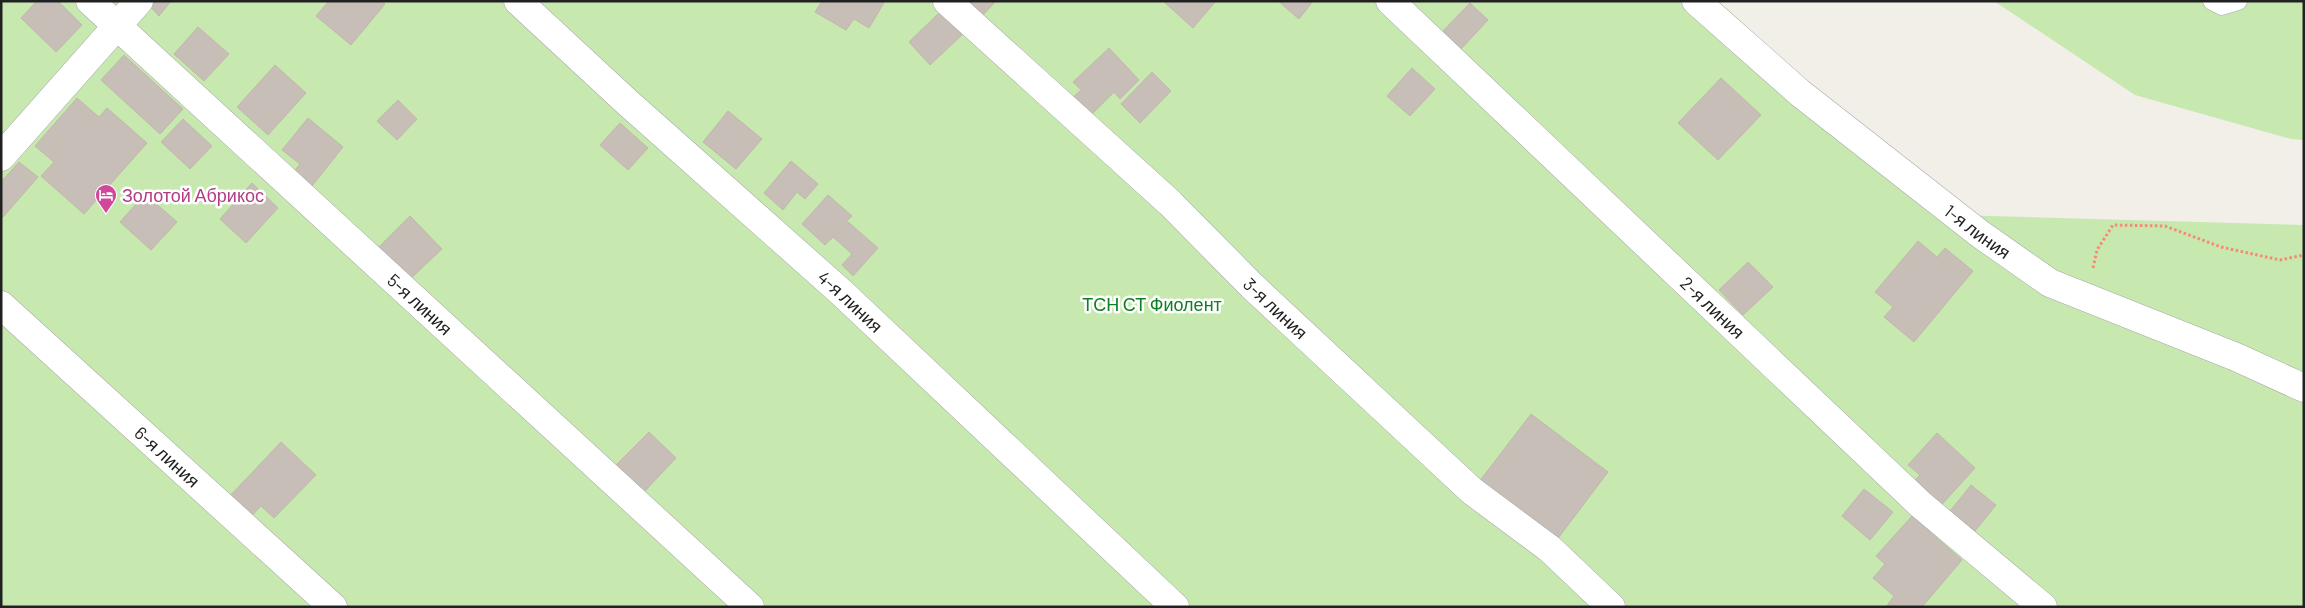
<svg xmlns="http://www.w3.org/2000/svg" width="2305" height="608" font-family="Barlow,sans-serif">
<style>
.grass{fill:#c7e9b0}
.building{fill:#c6beb7;stroke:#c2b7aa}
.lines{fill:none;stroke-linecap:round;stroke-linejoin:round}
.lane-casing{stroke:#a8a8a8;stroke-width:19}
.street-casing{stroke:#a8a8a8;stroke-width:29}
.path{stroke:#f68b73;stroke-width:3;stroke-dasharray:2.5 2.5;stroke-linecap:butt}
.lane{stroke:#fff;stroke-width:18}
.street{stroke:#fff;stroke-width:28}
.labels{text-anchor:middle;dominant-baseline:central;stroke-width:5;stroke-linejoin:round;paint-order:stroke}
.hotel-label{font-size:18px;fill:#b23c85;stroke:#fff;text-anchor:start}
.street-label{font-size:18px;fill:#212121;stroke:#fff}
.park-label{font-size:18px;fill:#0f7f21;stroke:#fff}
</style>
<rect width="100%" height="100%" fill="#f1efe8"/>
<path class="grass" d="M1 1H1718L1956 215 2304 225V607H1Z
M1994 1H2304V140L2291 139 2135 95Z"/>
<path class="building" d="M37 1H58L82 25 56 52 21 18Z
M145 1H171L159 16Z
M329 1H382L385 4 351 45 316 16Z
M822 1H885L869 28 854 19 846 30 815 12Z
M968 1H996L983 15Z
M1163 1H1214L1215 2 1193 28Z
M1278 1H1313L1299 19Z
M1470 3 1488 20 1461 49 1442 32Z
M940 12 962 35 930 65 909 42Z
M198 27 229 54 204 81 174 54Z
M1109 48 1139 80 1120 99 1114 92 1088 118 1070 100 1081 90 1073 82Z
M124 55 183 109 160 134 101 80Z
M275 65 306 93 268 135 237 107Z
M1412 68 1435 89 1410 116 1387 96Z
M1152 72 1171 91 1140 123 1121 104Z
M1721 78 1761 115 1718 160 1678 123Z
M77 98 99 117 107 108 147 143 84 214 41 176 54 162 35 146Z
M398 100 417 119 397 140 377 121Z
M728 111 762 139 736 169 703 142Z
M308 118 343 147 308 191 290 176 300 164 282 150Z
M183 119 212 146 190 169 161 142Z
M620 123 648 148 628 170 600 145Z
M791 161 818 184 805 199 797 192 783 210 764 193Z
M19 162 38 177 3 217 1 215V182Z
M252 183 278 208 246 243 220 219Z
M145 194 177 222 151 250 120 222Z
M828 195 852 216 847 221 878 248 853 276 842 265 852 254 833 237 825 245 802 224Z
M410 216 442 249 407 282 376 250Z
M1918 241 1937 257 1945 248 1973 271 1914 342 1884 317 1893 307 1875 292Z
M1748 262 1773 287 1743 315 1719 290Z
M1531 414 1608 472 1550 549 1472 491Z
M649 432 676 458 643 493 615 466Z
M1937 433 1975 468 1937 510 1910 485 1920 475 1908 465Z
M281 442 316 475 274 518 261 506 248 520 227 499Z
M1971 485 1996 505 1975 531 1950 511Z
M1864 489 1893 512 1870 540 1842 516Z
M1912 516 1962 560 1922 607H1886L1894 596 1873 578 1885 564 1876 556Z"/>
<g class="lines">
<g class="lane-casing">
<path id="lane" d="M2212 1 2222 6 2238 1"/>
</g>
<g class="street-casing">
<g id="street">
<path id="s1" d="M90 1 750 607"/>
<path id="s2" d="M518 1 627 102 842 293 1175 607"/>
<path id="s3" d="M947 1 1170 203 1252 286 1472 491 1550 549 1611 607"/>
<path id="s4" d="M1390 1 1920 504 2043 607"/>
<path id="s5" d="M1696 1 1800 93 1980 234 2050 283 2236 357 2304 388"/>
<path d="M1 157 139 1"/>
<path id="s6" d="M1 305 333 607"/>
</g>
</g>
<path class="path" d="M2093 268 2097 250 2113 225 2165 226 2221 247 2280 260 2304 255"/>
<use href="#lane" class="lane"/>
<use href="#street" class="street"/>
</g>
<defs>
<g id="hotel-pin" transform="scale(1.125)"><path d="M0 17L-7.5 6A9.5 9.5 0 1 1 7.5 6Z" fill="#d1479c" stroke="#fff"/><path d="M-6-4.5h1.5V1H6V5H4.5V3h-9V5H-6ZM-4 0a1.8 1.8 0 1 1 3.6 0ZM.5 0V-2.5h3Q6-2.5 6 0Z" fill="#fff"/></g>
</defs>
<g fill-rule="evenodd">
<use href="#hotel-pin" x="106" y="195"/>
</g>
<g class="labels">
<g class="hotel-label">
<text x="122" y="195">Золотой Абрикос</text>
</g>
<g class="street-label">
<text stroke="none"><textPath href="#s5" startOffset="364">1-я линия</textPath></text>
<text stroke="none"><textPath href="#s2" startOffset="448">4-я линия</textPath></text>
<text stroke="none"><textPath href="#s1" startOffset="448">5-я линия</textPath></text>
<text stroke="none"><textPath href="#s3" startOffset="450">3-я линия</textPath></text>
<text stroke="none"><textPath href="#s4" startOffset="445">2-я линия</textPath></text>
<text stroke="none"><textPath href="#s6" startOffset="225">6-я линия</textPath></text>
</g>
<g class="park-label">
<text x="1152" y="304">ТСН СТ Фиолент</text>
</g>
</g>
<rect width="2305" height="608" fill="none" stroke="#212121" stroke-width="5"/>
</svg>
